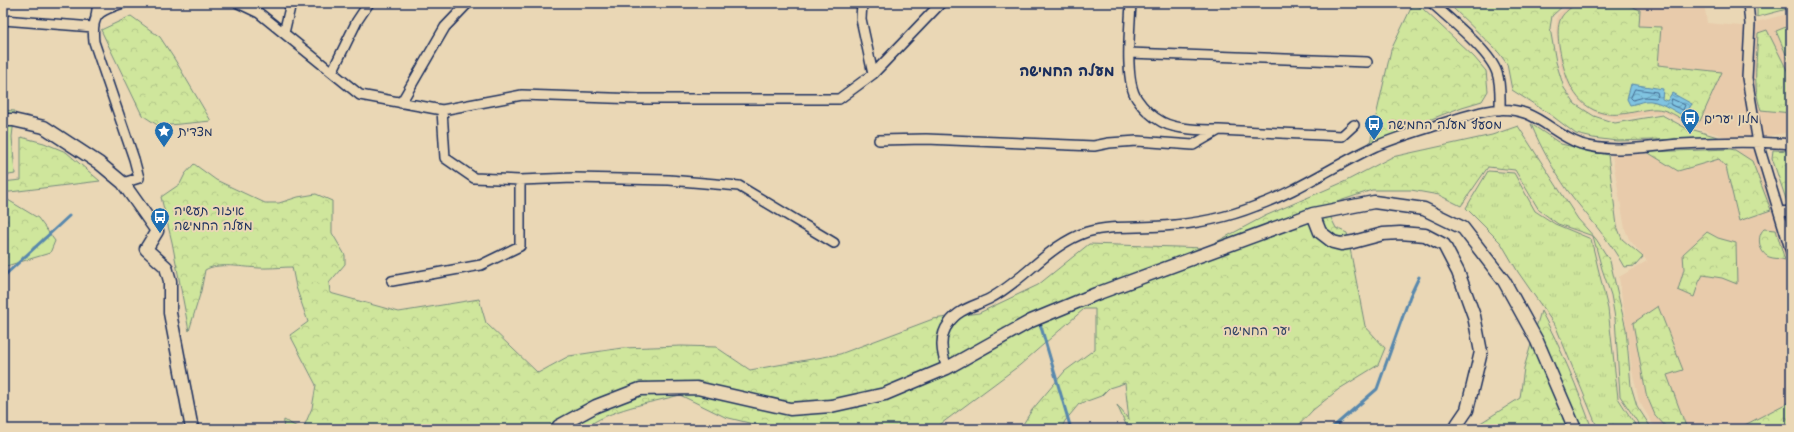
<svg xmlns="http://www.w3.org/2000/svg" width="1794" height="432" font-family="'Comic Neue','Playpen Sans Hebrew',sans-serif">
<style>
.built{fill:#e8cbab}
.grass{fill:url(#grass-tufts);stroke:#758a7d}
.forest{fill:url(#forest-crowns);stroke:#758a7d}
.garden{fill:#cfe69c;stroke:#758a7d}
.water{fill:url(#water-waves);stroke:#5888ad}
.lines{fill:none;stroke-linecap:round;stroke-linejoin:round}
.shore{stroke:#436b92;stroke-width:1}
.stream{stroke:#5888ad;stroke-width:3}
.minor-casing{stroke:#1b2f5e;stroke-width:12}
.major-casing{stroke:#1b2f5e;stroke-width:15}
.minor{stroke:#ead7b5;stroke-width:9}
.major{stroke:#ead7b5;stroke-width:12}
.labels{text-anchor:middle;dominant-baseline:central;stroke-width:4;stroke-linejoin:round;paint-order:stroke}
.poi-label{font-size:13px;fill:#1b2f5e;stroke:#ead7b5;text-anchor:start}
.park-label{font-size:13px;fill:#2d4164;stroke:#ead7b5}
.quarter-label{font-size:15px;font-weight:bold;fill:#1b2f5e;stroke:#ead7b5}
</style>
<defs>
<pattern id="grass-tufts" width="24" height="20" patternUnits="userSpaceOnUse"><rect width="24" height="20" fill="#cfe69c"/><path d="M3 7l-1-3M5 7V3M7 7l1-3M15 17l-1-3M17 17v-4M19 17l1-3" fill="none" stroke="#b1c689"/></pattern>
<pattern id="forest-crowns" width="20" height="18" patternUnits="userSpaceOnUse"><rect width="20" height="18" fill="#cfe69c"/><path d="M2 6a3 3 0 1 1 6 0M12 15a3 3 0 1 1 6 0" fill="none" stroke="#b1c689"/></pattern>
<pattern id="water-waves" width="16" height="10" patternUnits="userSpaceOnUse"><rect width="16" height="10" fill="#80c4e1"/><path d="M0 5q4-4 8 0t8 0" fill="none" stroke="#68a0ba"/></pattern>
</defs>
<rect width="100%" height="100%" fill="#ead7b5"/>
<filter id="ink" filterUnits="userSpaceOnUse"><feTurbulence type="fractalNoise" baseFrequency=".025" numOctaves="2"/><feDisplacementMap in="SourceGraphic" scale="8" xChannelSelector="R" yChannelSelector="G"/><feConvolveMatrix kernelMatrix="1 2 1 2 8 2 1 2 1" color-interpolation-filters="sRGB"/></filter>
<g filter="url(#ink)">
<path class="built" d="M1573 3H1704L1707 23 1741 26 1791 13V132L1767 136 1727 137 1690 126 1663 112 1619 119 1598 114 1580 102 1569 87 1560 66 1556 30 1557 15Z
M1765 149 1784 206 1791 207V429H1656L1639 401 1632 370 1619 277 1647 261 1629 239 1625 229 1612 155Z"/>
<path class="grass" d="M1757 3H1791V8L1757 17Z
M1767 30 1791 78V113L1761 110C1752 86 1757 59 1758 33Z
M1488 171 1514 173 1535 211 1555 224 1591 239 1608 309 1618 398 1638 429H1598L1556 327 1518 272 1501 243 1466 208Z"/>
<path class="forest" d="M1448 3H1566L1552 16 1550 28 1556 62 1564 88 1575 104 1594 116 1615 123 1662 115 1684 127 1721 138 1617 141 1593 138 1576 134 1551 115 1512 90 1507 64 1499 53Z
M1577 3H1624L1640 10 1639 26 1661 27 1658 65 1722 72 1700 121C1683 124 1678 114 1663 110 1645 105 1623 120 1599 112 1571 103 1563 70 1559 45 1558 36 1557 26 1561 18 1564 12 1572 7 1577 3Z
M1413 4 1422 8 1474 57 1486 71 1488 91 1482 101 1462 107 1370 143 1391 50Z
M131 16 160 37 175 60 211 121 159 126 142 115 101 30Z
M3 110 15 111 12 137 15 174 3 176Z
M1531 124 1561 144 1608 155 1617 226 1622 239 1643 257 1635 266 1624 267C1609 239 1587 216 1568 191 1553 169 1541 148 1531 124Z
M1518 126 1578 219 1596 239 1610 261 1626 329 1631 386 1637 406 1652 429H1642L1620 396 1615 318 1611 295 1602 269 1593 236 1558 224 1539 210 1515 170 1488 167 1461 206 1439 195 1411 190H1372L1325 206 1336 228 1347 233 1365 326 1385 348 1378 365 1339 389 1313 410 1295 429H1128L1117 405 1129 420 1125 383 1109 388 1101 396 1079 404 1065 421 1061 429H1020L1032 410 1065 371 1095 349V309H1084L1020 365 934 429H773L725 417 680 395C650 403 609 409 584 429H303L312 408 316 385 290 335 308 322 296 287 292 267C284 267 276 268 267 268 250 269 219 261 205 270L201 291 189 331 172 242 161 197 180 184 185 174 194 164 216 180 265 203H279L298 197 316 194 332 201V233L345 255V264L329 283 330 293 399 312 479 299 486 323 538 373 569 356 622 348 682 346 716 347 750 370 840 354 933 319 979 313 1038 285 1089 244 1205 248 1265 216 1346 181 1392 157 1492 135Z
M21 137 44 143 66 152 100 181 10 192H3V182L21 180Z
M1730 149 1735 150 1752 161 1771 210 1739 221 1726 167 1719 159 1678 171 1647 152Z
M1773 150 1791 151V205L1787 202 1772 158Z
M3 197 38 218 55 241 50 253 3 267Z
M1764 229 1776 230 1785 260C1780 258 1774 259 1769 257 1759 253 1756 236 1764 229Z
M1707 232 1718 238 1736 243 1737 284 1722 278 1703 275 1699 282 1694 297 1678 290 1684 269 1683 254Z
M1658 306 1683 370 1667 375 1687 429H1668L1655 415 1646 394 1633 323Z
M1541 311C1561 348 1578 389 1592 429H1471L1520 398 1524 368Z
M1791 401V429H1743L1741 427Z
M284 420 301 429H283Z"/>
<path class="garden" d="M1791 25V66L1776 31Z"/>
<path class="water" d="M1631 84 1663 89 1662 99 1667 101 1672 93 1692 104 1684 116C1673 111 1658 99 1645 101 1640 102 1636 104 1630 105L1627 99Z"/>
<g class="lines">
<path class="shore" d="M1635 89 1657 92 1658 96 1656 98 1644 97 1633 100 1631 98Z
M1672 99 1685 105 1683 110 1671 105Z"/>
<path class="stream" d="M3 277 69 216
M1039 320 1071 429
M1331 429 1377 389 1410 296 1419 277"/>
<g class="minor-casing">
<path id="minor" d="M238 3 259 13 360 95 442 110 522 95 639 99H839L873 74 941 3
M862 3 861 19 873 74
M1432 3C1449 19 1490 51 1497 73 1501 84 1500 97 1500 110
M1748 3 1750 24 1747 78 1758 143 1791 252
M96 16 98 3
M3 20 93 27
M284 33 291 3
M1129 53 1367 62
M332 72 357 21 369 3
M401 103 445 27 468 3
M442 110 445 158 474 178 520 180 574 178 669 180 739 186 834 243
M1219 130 1342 136 1354 125
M879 140 926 139 1094 146 1109 143 1137 141 1193 145 1219 130C1203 130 1177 130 1162 122 1153 117 1143 108 1137 99 1124 81 1130 26 1131 3
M123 183 139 178 134 159 94 42C91 14 98 11 123 3
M1780 212 1791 211
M392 281 481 265 520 246V180
M947 368C942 354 938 337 949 323 958 309 975 306 989 299 1025 280 1048 245 1087 232 1111 225 1138 228 1163 226 1196 224 1226 218 1256 206 1298 191 1335 165 1376 146 1395 138 1415 132 1434 126 1454 120 1474 112 1494 110 1535 105 1549 133 1581 144 1613 154 1648 146 1681 144 1717 142 1755 141 1791 144"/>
</g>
<g class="major-casing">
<path id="major" d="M3 120H13L44 127 99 163 123 183 157 231 146 249 166 267 170 281V313L192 429
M1313 214 1320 232 1333 242 1341 244 1353 242 1383 234 1400 233 1425 235 1444 245 1458 272 1474 316 1481 352 1467 410 1454 429
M557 429 559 426 596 406 640 389 697 388 790 409 831 406 885 394 947 368 1031 321 1096 294 1313 214 1374 202 1424 209 1463 228 1504 281 1537 341 1575 429"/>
</g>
<use href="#minor" class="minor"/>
<use href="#major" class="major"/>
</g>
</g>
<defs>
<g id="bus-pin" transform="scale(1)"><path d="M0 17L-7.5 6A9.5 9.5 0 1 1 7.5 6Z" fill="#1f6fb2" stroke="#ead7b5"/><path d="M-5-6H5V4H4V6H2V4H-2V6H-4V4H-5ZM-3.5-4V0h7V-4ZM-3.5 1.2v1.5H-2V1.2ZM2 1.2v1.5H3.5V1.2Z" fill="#fff"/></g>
<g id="sight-pin" transform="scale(1)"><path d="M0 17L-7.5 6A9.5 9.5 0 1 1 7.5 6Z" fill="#1f6fb2" stroke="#ead7b5"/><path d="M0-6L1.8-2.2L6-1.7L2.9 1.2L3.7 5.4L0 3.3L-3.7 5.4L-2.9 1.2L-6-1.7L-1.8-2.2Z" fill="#fff"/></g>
</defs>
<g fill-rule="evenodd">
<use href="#bus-pin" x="1690" y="118"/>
<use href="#bus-pin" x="1374" y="124"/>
<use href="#sight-pin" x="164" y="131"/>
<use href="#bus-pin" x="160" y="217"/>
</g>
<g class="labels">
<g class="poi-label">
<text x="1704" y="118">מלון יערים</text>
<text x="1388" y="124">מסעף מעלה החמישה</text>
<text x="178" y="131">מצדית</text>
<text x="174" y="210">איזור תעשיה<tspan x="174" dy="15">מעלה החמישה</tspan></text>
</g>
<g class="park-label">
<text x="1257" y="330">יער החמישה</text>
</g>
<g class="quarter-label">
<text x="1067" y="71">מעלה החמישה</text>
</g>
</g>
<rect width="1794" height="432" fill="none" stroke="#ead7b5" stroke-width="16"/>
<rect x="8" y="8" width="1778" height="416" fill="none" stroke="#1b2f5e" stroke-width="1.5" filter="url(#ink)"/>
</svg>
